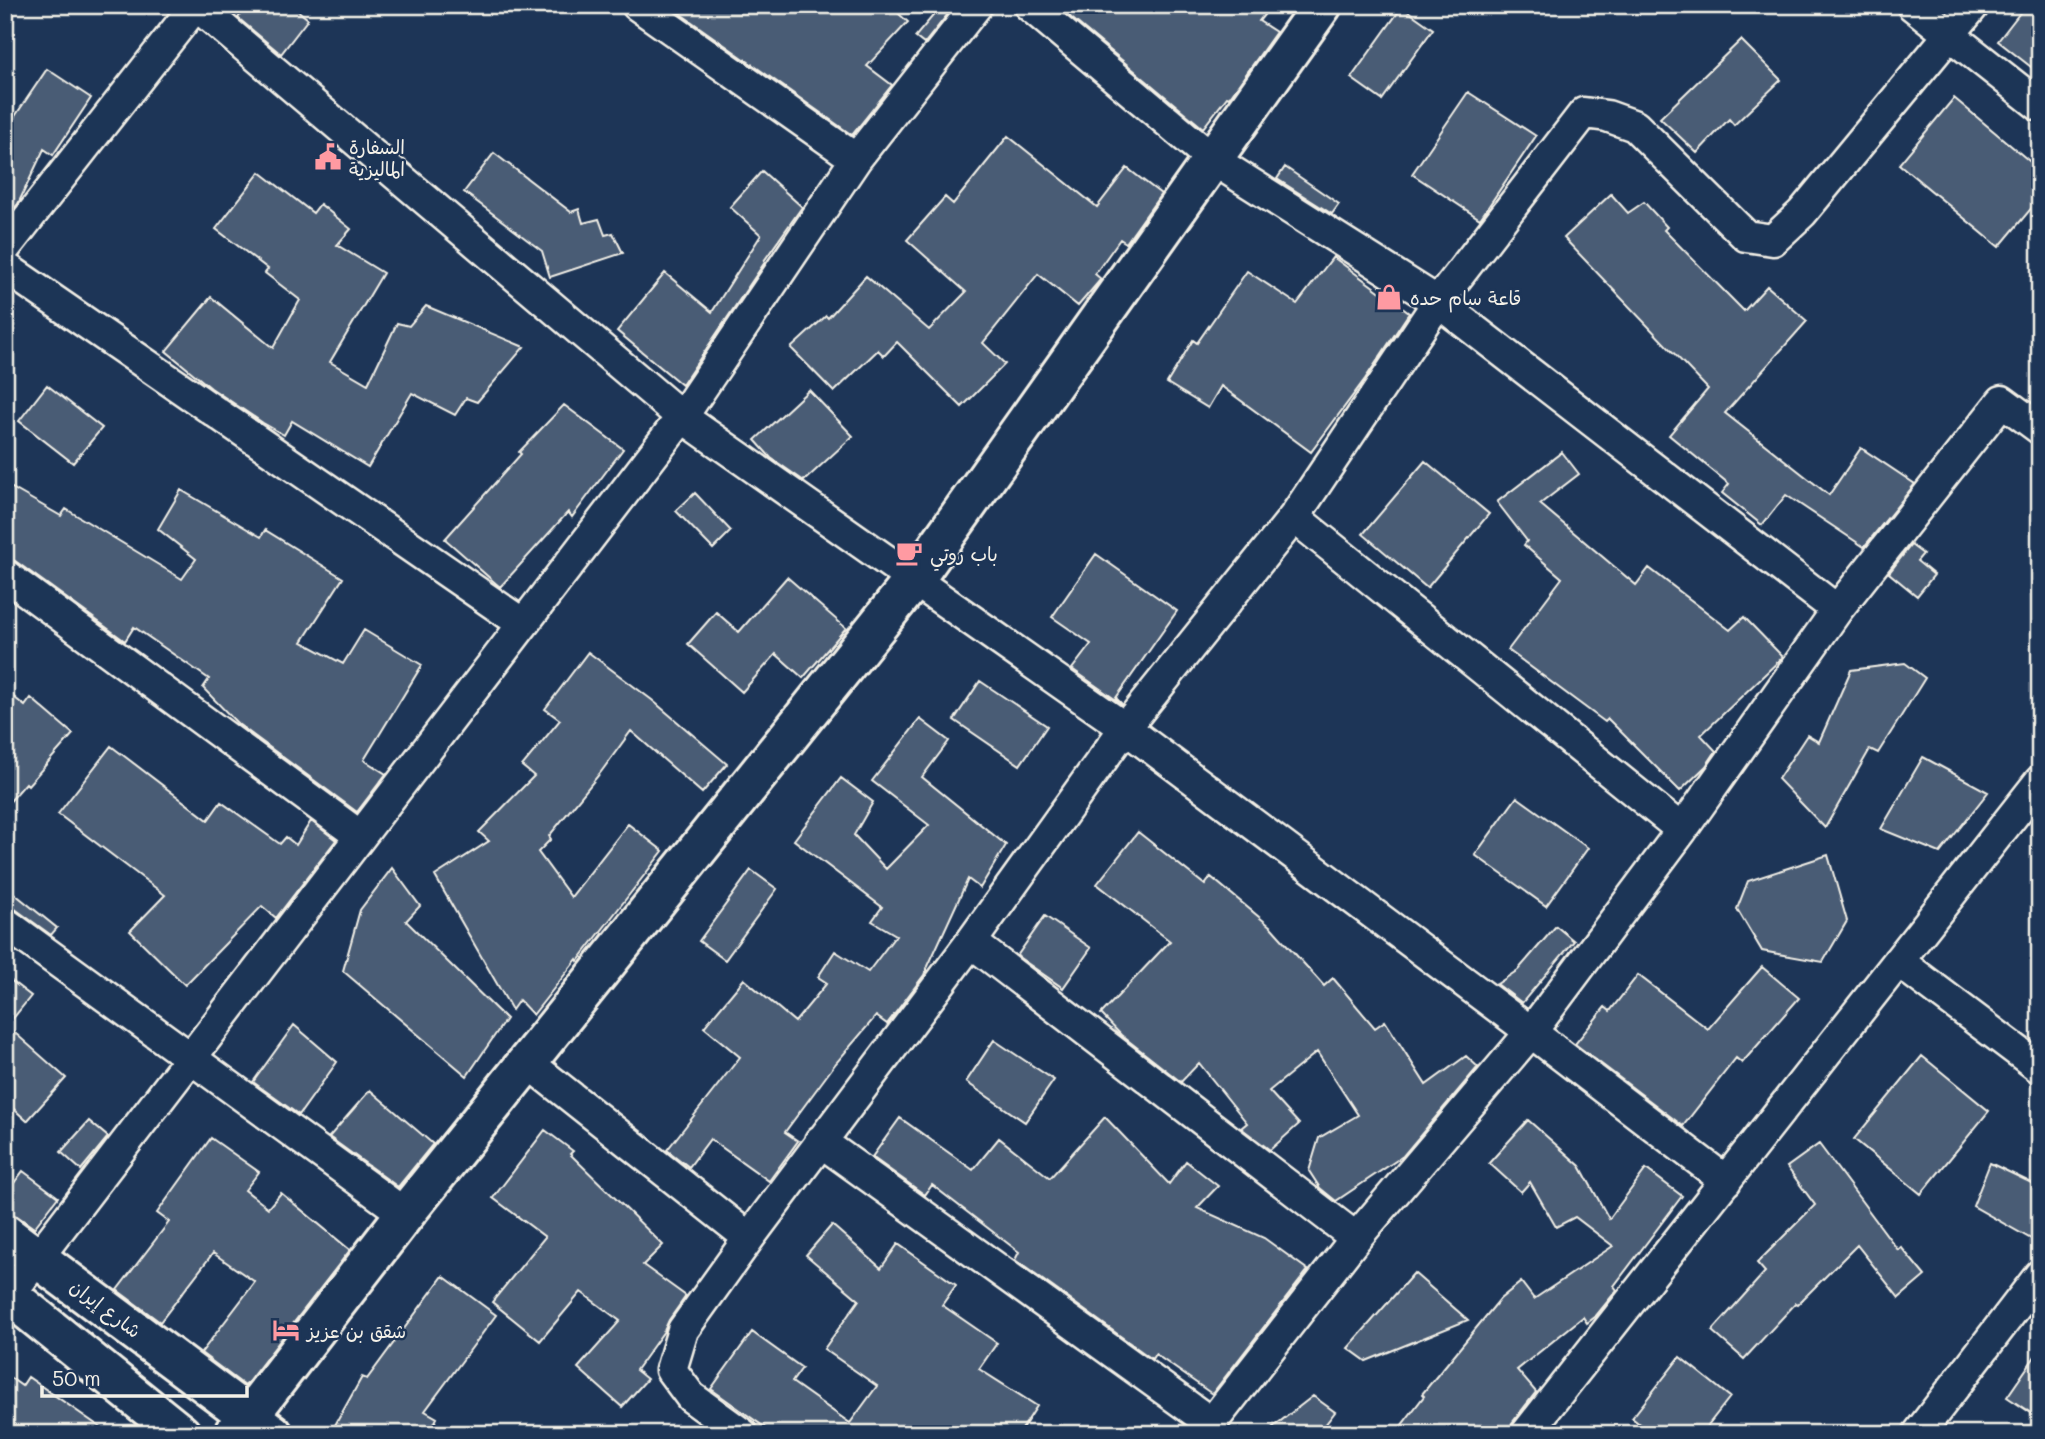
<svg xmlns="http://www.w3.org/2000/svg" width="2045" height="1439" font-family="Mali,'Playpen Sans Arabic',sans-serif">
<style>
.building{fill:#485b74;stroke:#f4f1e8;stroke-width:2}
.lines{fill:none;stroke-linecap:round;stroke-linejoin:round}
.street-casing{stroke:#f4f1e8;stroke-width:35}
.secondary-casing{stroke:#f4f1e8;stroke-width:44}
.street{stroke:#1d3557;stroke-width:30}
.secondary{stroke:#1d3557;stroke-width:38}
.labels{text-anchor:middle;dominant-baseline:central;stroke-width:5;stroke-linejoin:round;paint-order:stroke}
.poi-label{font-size:19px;fill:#f4f1e8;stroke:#1d3557;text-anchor:start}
.street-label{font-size:19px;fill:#f4f1e8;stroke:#1d3557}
</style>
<rect width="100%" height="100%" fill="#1d3557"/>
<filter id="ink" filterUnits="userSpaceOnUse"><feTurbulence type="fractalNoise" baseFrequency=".0143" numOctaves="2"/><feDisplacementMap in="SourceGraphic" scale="14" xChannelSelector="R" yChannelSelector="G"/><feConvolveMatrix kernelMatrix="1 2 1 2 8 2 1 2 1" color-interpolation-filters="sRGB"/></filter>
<g filter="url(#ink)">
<path class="building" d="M248 5H291L308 19 281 54 238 18Z
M668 5H889L908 22 867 66 892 85 852 135Z
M942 5H955L924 44 915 37Z
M1077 5H1272L1259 21 1276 32 1229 98 1227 97 1203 128 1069 16Z
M2026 5H2040V74L1998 41Z
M1402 7 1433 29 1382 100 1351 78Z
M1741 40 1781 80 1734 125 1729 119 1697 153 1660 118Z
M47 69 91 98 53 155 44 149 18 204 5 219V131Z
M1468 92 1536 136 1480 219 1412 174Z
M1954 98 2040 170V198L1999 247 1899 164Z
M1008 136 1097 207 1127 168 1161 194 1126 243 1120 239 1095 274 1101 279 1078 306 1038 274 983 343 1005 364 962 407 897 342 884 356 878 350 834 392 791 348 826 316 828 318 866 276 929 330 966 292 907 240 945 197 953 204Z
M494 153 571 212 579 209 583 223 599 219 605 235 613 233 623 253 550 277 542 251 464 192Z
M1285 167 1339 204 1332 214 1277 179Z
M762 171 802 207 764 261 765 262 682 385 617 331 665 273 712 312 761 235 730 207Z
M260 172 313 213 320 204 351 229 337 245 383 273 330 362 368 384 397 323 409 326 426 306 524 347 477 402 466 398 455 415 412 393 368 467 292 421 284 435 263 423 211 388 166 351 211 297 273 348 300 300 265 273 268 269 216 229Z
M1611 194 1628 213 1644 202 1667 227 1664 230 1744 311 1767 286 1807 321 1725 413 1829 495 1861 448 1915 484 1864 547 1786 495 1762 525 1722 493 1729 484 1669 435 1708 389 1564 238Z
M1333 257 1409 313 1365 379 1311 452 1221 386 1208 408 1167 383 1193 340 1197 343 1247 271 1297 304Z
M47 385 102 428 73 463 19 421Z
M809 390 853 436 804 481 771 458 755 440Z
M564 405 623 449 572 517 568 512 500 587 445 539 521 454 519 452Z
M1562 452 1579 474 1540 504 1636 585 1649 568 1730 630 1744 617 1783 657 1701 735 1716 751 1706 766 1680 791 1608 719 1605 722 1508 650 1562 578 1524 545 1527 541 1497 502Z
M1425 461 1489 514 1427 588 1363 534Z
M5 484 61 516 66 509 182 579 196 559 158 529 181 490 261 537 265 530 343 578 302 642 343 664 364 630 422 665 364 760 386 774 357 812 238 724 203 688 209 679 134 627 125 641 15 561 5 558Z
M695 493 731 531 713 549 676 511Z
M1911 545 1923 554 1917 561 1934 575 1917 596 1889 573Z
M1096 554 1177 611 1116 698 1122 704 1072 669 1091 644 1052 617Z
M787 577 846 628 803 678 776 654 742 692 688 644 716 612 739 632Z
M588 652 652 700 727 764 702 793 631 731 601 772 549 836 551 839 538 852 571 897 628 824 663 851 578 961 577 959 533 1015 519 1000 512 1010 435 876 489 841 479 832 534 776 522 766 560 720 545 709Z
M1905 663 1925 678 1878 753 1870 749 1825 828 1778 779 1807 735 1819 742 1851 670Z
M980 681 1047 726 1020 765 954 720Z
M5 690 25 706 31 698 73 734 28 785 26 783 5 807Z
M920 719 949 741 922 777 1006 845 980 888 968 879 924 975 887 1024 876 1016 836 1063 785 1132 798 1141 769 1181 710 1139 689 1167 667 1150 740 1057 704 1027 744 979 795 1022 827 983 818 977 835 951 868 972 896 935 872 921 882 907 794 840 841 778 873 802 854 835 886 869 929 825 872 781Z
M111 746 208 820 221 802 280 844 286 837 296 845 311 821 336 840 276 918 262 906 185 985 130 931 165 895 58 814Z
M1923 757 1988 792 1940 853 1881 829Z
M1517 797 1588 848 1546 906 1475 855Z
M1138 832 1205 885 1211 877 1271 927 1324 986 1333 978 1375 1028 1385 1021 1426 1085 1466 1056 1478 1067 1403 1156 1336 1201 1320 1188 1309 1171 1319 1138 1358 1115 1317 1052 1269 1091 1299 1124 1270 1150 1241 1128 1247 1123 1199 1063 1181 1082 1121 1035 1101 1014 1170 941 1097 884Z
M1828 855 1847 921 1823 962 1762 951 1737 909 1748 881Z
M392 868 420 906 406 921 506 1019 467 1076 343 971 360 910Z
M751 870 777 889 725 960 699 941Z
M5 886 57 928 51 935 15 909 5 906Z
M1045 916 1091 948 1063 988 1017 956Z
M1556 926 1574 941 1522 1003 1497 984 1518 970Z
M1762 967 1799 998 1742 1063 1736 1058 1683 1126 1575 1044 1605 1007 1610 1011 1638 975 1708 1029Z
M5 976 31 996 7 1026 66 1078 27 1121 5 1101Z
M294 1025 337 1062 299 1115 253 1082Z
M994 1040 1054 1080 1025 1122 966 1082Z
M1922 1056 1989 1111 1921 1194 1854 1139Z
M370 1090 433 1144 398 1187 329 1137Z
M1105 1117 1169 1184 1186 1161 1218 1186 1197 1208 1264 1238 1308 1270 1212 1394 1155 1354 1152 1359 1015 1260 1019 1252 932 1185 925 1195 872 1157 900 1118 973 1170 999 1138 1050 1178Z
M1528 1120 1580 1166 1609 1219 1646 1169 1682 1196 1614 1286 1617 1290 1595 1317 1587 1323 1583 1317 1517 1370 1536 1392 1512 1423 1509 1434H1395L1424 1396 1422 1394 1500 1299 1521 1282 1534 1299 1613 1246 1575 1217 1556 1227 1530 1182 1521 1192 1489 1163Z
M89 1121 108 1137 81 1170 61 1152Z
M545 1130 573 1151 570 1154 663 1245 643 1265 686 1296 669 1320 664 1331 636 1370 647 1379 622 1407 578 1368 620 1321 581 1292 540 1341 492 1302 545 1237 493 1198Z
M211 1138 259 1172 245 1190 268 1208 281 1193 350 1250 245 1386 201 1353 255 1282 213 1253 160 1322 117 1290 169 1222 157 1213Z
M1819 1144 1898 1250 1901 1247 1925 1276 1899 1298 1857 1245 1798 1304 1796 1303 1744 1359 1712 1331 1765 1272 1757 1263 1815 1205 1787 1167Z
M1990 1163 2040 1187V1244L1973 1206Z
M23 1171 58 1197 34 1228 17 1216 5 1213V1195Z
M832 1225 881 1268 898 1244 956 1285 942 1305 997 1343 979 1369 1037 1406 1019 1434H774L711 1389 752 1332 802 1368 792 1382 850 1423 877 1386 824 1349 859 1300 806 1255Z
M1414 1273 1468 1320 1366 1361 1348 1348Z
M443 1276 496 1315 425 1411 437 1418 429 1434H330L362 1377 367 1379Z
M2040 1349V1419L2007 1397Z
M1680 1357 1730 1397 1701 1434H1652L1632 1418Z
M5 1374 22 1386 28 1377 110 1434H15L5 1427Z
M1313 1396 1335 1412 1318 1434H1264Z"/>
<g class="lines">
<g class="street-casing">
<path id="street" d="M196 5 682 417 1125 728 1531 1032 1726 1181
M637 5 856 159
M1029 5 1212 159 1438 302 1837 610
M1912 5 2040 106
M5 248 196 5
M5 267 523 624
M1294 517 1682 830
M5 575 360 836
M5 923 405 1214
M971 942 1356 1238
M1898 961 2040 1068
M527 1062 749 1238
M820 1141 1211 1423
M9 1295 682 417 856 159 977 5
M742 1434 691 1397 671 1370 683 1330 749 1238 971 942 1125 728 1294 517 1438 302 1584 113 1607 116 1635 126 1746 236 1773 240 1802 213 1974 5
M1203 1434 1356 1238 1531 1032 1682 830 1837 610 2002 401 2040 429
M1526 1434 2040 781
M1918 1434 2040 1275"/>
</g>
<g class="secondary-casing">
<path id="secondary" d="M5 1234 273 1434
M5 1292 181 1434
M233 1434 249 1416 405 1214 914 580 1322 5"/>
</g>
<use href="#street" class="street"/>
<use href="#secondary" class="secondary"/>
</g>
</g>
<defs>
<g id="civic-bare" transform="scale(2.1)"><path d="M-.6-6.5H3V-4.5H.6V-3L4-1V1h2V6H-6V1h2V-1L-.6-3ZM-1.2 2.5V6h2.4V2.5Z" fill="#ff9aa2" stroke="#1d3557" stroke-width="2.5" paint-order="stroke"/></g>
<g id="shop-bare" transform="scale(2.1)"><path d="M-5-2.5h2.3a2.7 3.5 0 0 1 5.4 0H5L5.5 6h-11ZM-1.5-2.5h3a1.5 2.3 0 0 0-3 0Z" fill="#ff9aa2" stroke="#1d3557" stroke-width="2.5" paint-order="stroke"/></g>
<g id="cafe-bare" transform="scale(2.1)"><path d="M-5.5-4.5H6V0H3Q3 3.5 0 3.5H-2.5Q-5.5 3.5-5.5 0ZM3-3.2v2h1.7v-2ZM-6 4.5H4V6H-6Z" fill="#ff9aa2" stroke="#1d3557" stroke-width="2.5" paint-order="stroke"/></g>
<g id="hotel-bare" transform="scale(2.1)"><path d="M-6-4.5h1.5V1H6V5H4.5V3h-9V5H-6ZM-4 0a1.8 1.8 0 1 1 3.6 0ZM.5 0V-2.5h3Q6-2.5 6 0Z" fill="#ff9aa2" stroke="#1d3557" stroke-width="2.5" paint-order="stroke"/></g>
</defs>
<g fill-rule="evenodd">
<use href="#civic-bare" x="328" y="157"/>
<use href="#shop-bare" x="1389" y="297"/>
<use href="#cafe-bare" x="909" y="553"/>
<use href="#hotel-bare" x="286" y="1330"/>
</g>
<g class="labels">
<g class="poi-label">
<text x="349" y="146">السفارة<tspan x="349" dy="22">الماليزية</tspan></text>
<text x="1410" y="297">قاعة سام حده</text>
<text x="930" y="553">باب روتي</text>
<text x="307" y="1330">شقق بن عزيز</text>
</g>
<g class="street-label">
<text transform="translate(106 1308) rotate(37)">شارع إيران</text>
</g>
</g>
<rect width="2045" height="1439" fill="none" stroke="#1d3557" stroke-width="28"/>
<rect x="14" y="14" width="2017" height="1411" fill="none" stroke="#f4f1e8" stroke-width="2.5" filter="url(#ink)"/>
<path d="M42 1386v10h205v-10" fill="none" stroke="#f4f1e8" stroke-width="3.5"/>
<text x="52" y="1386" font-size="21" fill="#f4f1e8" stroke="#1d3557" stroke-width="5" paint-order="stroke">50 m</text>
</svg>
